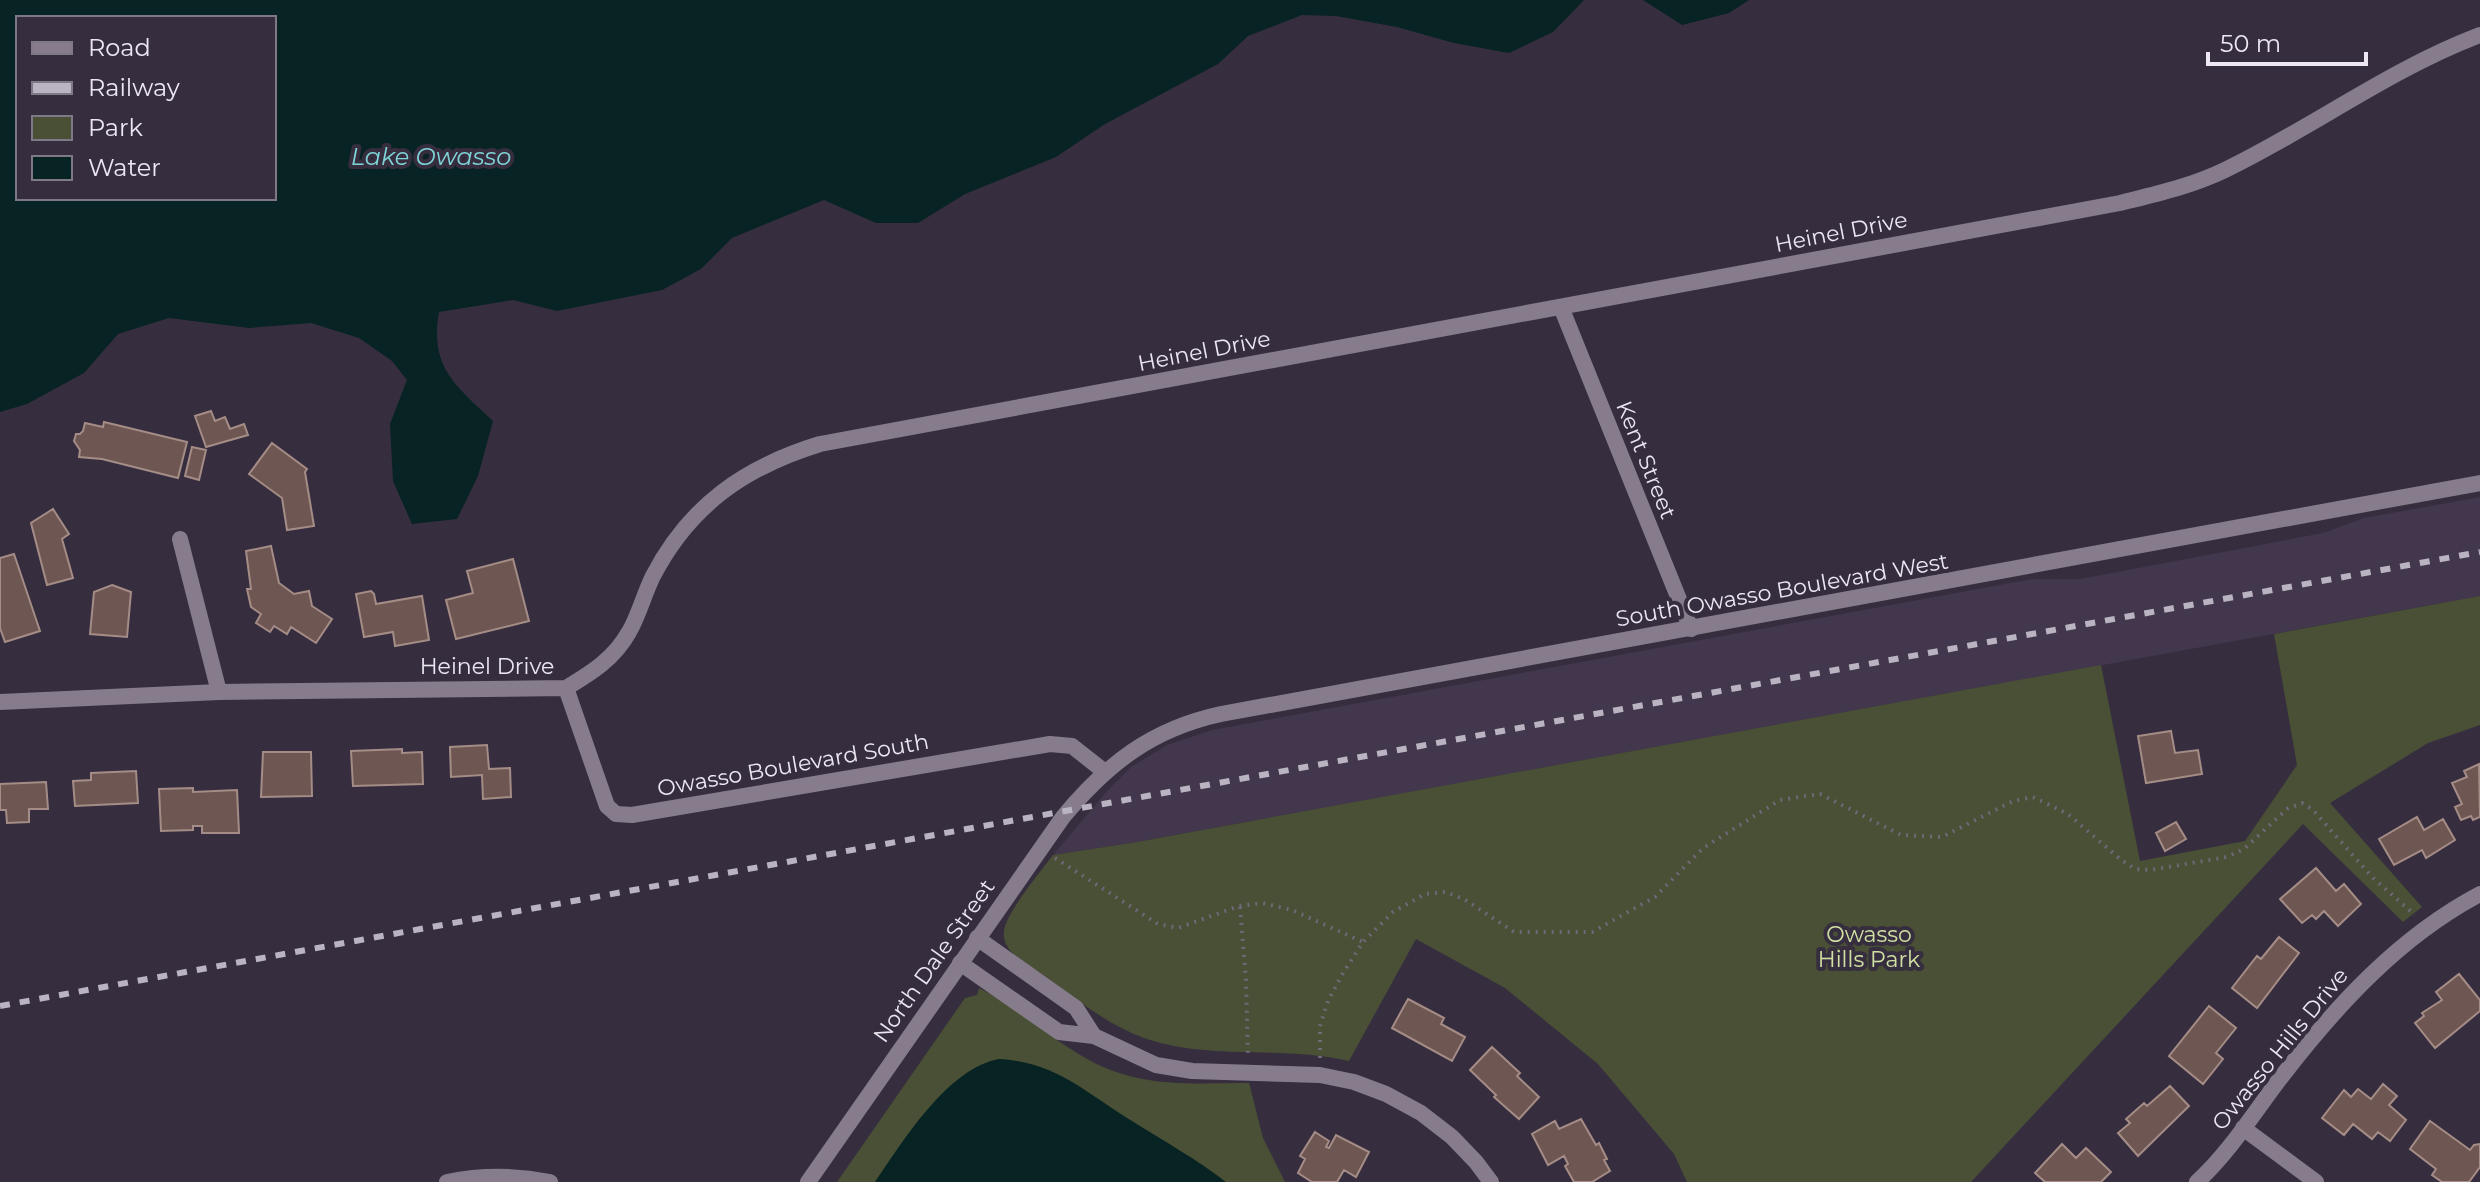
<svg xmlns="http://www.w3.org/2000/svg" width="2480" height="1182" font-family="Montserrat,sans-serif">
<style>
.built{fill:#42374c}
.green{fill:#495036}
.water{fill:#072323;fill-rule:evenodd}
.building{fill:#6e5752;stroke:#a58c86;stroke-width:2}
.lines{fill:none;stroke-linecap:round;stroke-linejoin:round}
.path{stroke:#6f6877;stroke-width:4;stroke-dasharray:2 6;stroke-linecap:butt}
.minor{stroke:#867c8b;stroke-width:16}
.tertiary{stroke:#867c8b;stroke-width:16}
.rail{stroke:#bab3c1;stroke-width:6;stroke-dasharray:10 10;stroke-linecap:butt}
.labels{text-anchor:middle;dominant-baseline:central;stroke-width:8;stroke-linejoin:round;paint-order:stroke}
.street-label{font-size:22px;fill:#ede7f3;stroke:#362e3f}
.park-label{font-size:22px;fill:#d0e0a2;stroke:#362e3f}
.water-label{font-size:24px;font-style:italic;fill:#7ed4d6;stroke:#362e3f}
</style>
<rect width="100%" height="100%" fill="#362e3f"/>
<path class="built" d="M2480 497V596L1137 842 1053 855 1108 790 1131 767 1167 745 1212 730 2032 579H2080L2323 533 2364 518Z"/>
<path class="green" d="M2480 596V725L2428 743 2330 803 2422 907 2403 922 2303 824 1971 1182H1687L1674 1154 1598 1064 1505 988 1416 939 1349 1061C1282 1045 1210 1061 1144 1038 1107 1025 1074 997 1042 974 1027 964 1001 952 1004 931 1006 913 1041 871 1053 855L1137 842 2101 665 2140 861 2245 841 2297 765 2274 634Z
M979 988C1016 1006 1047 1036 1082 1056 1137 1089 1188 1083 1249 1083L1263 1138 1285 1182H837L965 998 977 995Z"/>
<path class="water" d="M0 0H1584L1553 32 1509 53 1454 43 1397 27 1336 16 1302 15 1248 36 1218 64 1105 124 1056 157 965 194 918 223H876L824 200 732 238 701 269 662 290 557 311 513 300 439 312C429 367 456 386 493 421L478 476 457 519 412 524 393 481 390 424 407 380 392 361 359 338 311 323 249 328 169 318 118 334 84 373 27 404 0 412ZM18 18H274V198H18Z
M1643 0H1749L1729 13 1682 25Z
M999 1059C1056 1062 1086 1093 1132 1121 1164 1141 1196 1159 1226 1182H875C903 1141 948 1068 999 1059Z"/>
<path class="building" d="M211 411 215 421 225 417 230 429 244 424 248 435 206 447 195 416Z
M104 422 187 442 178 478 102 459 79 457 80 450 74 441 76 434H80L83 431 85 423 103 427Z
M272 443 307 469 305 472 314 526 287 530 282 498 249 474Z
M192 447 206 450 199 480 185 476Z
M53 509 69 534 62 539 73 578 47 585 31 523Z
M271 546 279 583 294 594 309 591 312 606 332 619 316 643 291 627 287 634 274 626 270 632 256 623 261 614 251 607 247 589H251L246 551Z
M14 554 40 631 5 642 0 628V558Z
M513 559 529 621 456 639 446 600 473 593 467 571Z
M112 585 131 592 127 637 90 634 94 592Z
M371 591 374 594 376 604 422 596 429 640 395 646 393 632 364 637 356 594Z
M2171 731 2175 753 2198 750 2202 774 2146 783 2138 736Z
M487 745 489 769 510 768 511 797 483 799 482 775 451 777 450 747Z
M402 749V753L422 752 423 784 353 786 351 751Z
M263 752H311L312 796 261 797Z
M2479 764 2480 817 2473 820 2471 816 2461 820 2455 807 2462 804 2452 783 2467 777 2464 771Z
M136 771 138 803 75 806 73 781 91 780V773Z
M46 782 48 809H29V822L7 823 6 810H0V784Z
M193 788V792L237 790 239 833H202V826H193V830L161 831 159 789Z
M2417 817 2424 830 2443 819 2455 840 2426 858 2422 850 2394 865 2379 839Z
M2176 822 2186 839 2165 851 2156 833Z
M2316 868 2336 891 2344 884 2361 904 2338 926 2324 911 2316 919 2312 915 2302 923 2280 899Z
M2279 937 2299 953 2257 1008 2232 988 2257 956 2261 959Z
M2459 974 2480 1000V1011L2435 1048 2415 1023 2424 1016 2422 1013 2442 1000 2436 992Z
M1408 999 1444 1018 1441 1024 1465 1037 1452 1061 1392 1028Z
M2209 1006 2236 1028 2216 1053 2223 1059 2203 1084 2169 1056Z
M1492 1047 1520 1073 1517 1076 1539 1097 1519 1119 1494 1097 1496 1095 1470 1070Z
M2383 1084 2397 1096 2389 1105 2406 1120 2390 1141 2378 1132 2372 1139 2353 1124 2344 1135 2322 1118 2344 1090 2351 1097 2358 1089 2371 1099Z
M2170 1086 2189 1106 2138 1156 2118 1133 2130 1123 2126 1119 2144 1103 2147 1106Z
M1581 1119 1596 1145 1599 1143 1607 1159 1604 1160 1610 1171 1592 1182H1574L1565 1166 1568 1164 1564 1156 1548 1165 1532 1134 1555 1121 1559 1129Z
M2430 1121 2470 1150 2474 1145 2480 1144V1167L2469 1182H2442L2432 1175 2436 1169 2410 1149Z
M1315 1132 1329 1141 1326 1147 1329 1148 1336 1135 1369 1152 1356 1177 1344 1170 1337 1182H1312L1298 1173 1305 1159 1300 1156Z
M2062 1144 2076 1158 2086 1148 2111 1172 2101 1182H2045L2035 1173Z"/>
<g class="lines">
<path class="path" d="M1055 858 1158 924 1178 928 1239 906 1262 903 1292 910 1363 942
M1240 907 1246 980 1248 1058
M1320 1058V1026L1328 1001 1343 973 1363 942 1393 912 1425 894 1445 892 1464 899 1514 932H1592L1655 897 1703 848 1780 800 1820 794 1901 835 1942 837 2013 801 2033 797 2068 814 2120 859 2135 869 2150 870 2227 857 2244 849 2287 809 2302 803 2313 810 2373 878 2415 915"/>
<path class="minor" d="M1561 307 1691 629
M180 539 219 692
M566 688 607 806 616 814 632 815 1050 744 1072 746 1105 772
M0 702 219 692 566 688C591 673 614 659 629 632 639 615 644 594 653 576 690 505 745 467 820 444L2120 203C2156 194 2192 186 2225 170 2312 128 2390 69 2480 35
M977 938 1076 1008 1094 1036
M960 963 1059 1032 1094 1036 1156 1065 1192 1071 1320 1075 1354 1082 1386 1094 1421 1113 1452 1137 1476 1162 1491 1182
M2243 1128 2316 1182
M447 1182C482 1175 515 1175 550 1182
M2197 1182C2230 1152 2255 1111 2282 1076 2337 1005 2399 937 2480 894"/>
<path class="tertiary" d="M808 1182 1063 817C1108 763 1152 729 1221 714L2480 483"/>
<path class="rail" d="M0 1006 2480 552"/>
</g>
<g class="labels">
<g class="street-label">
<text transform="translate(1841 232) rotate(-11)">Heinel Drive</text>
<text transform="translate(1204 351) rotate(-11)">Heinel Drive</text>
<text transform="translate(1646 460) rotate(68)">Kent Street</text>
<text transform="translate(1782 590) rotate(-10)">South Owasso Boulevard West</text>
<text x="487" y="666">Heinel Drive</text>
<text transform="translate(793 765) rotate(-10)">Owasso Boulevard South</text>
<text transform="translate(934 961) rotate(-55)">North Dale Street</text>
<text transform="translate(2280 1049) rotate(-51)">Owasso Hills Drive</text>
</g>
<g class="park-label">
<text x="1869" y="934">Owasso<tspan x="1869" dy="25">Hills Park</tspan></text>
</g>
<g class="water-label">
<text x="431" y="156">Lake Owasso</text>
</g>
</g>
<rect x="16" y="16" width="260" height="184" fill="#362e3f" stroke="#7f7887" stroke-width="2"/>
<rect x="32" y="42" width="40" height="12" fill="#867c8b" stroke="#7f7887" stroke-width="2"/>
<text x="88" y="56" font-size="24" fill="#ede7f3">Road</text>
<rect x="32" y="82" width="40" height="12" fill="#bab3c1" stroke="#7f7887" stroke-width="2"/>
<text x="88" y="96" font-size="24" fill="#ede7f3">Railway</text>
<rect x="32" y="116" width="40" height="24" fill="#495036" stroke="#7f7887" stroke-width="2"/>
<text x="88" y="136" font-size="24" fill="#ede7f3">Park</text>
<rect x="32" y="156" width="40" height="24" fill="#072323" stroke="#7f7887" stroke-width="2"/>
<text x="88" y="176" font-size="24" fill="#ede7f3">Water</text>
<path d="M2208 52v12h158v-12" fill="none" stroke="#ede7f3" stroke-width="4"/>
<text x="2220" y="52" font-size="24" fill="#ede7f3" stroke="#362e3f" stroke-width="6" paint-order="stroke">50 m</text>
</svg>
